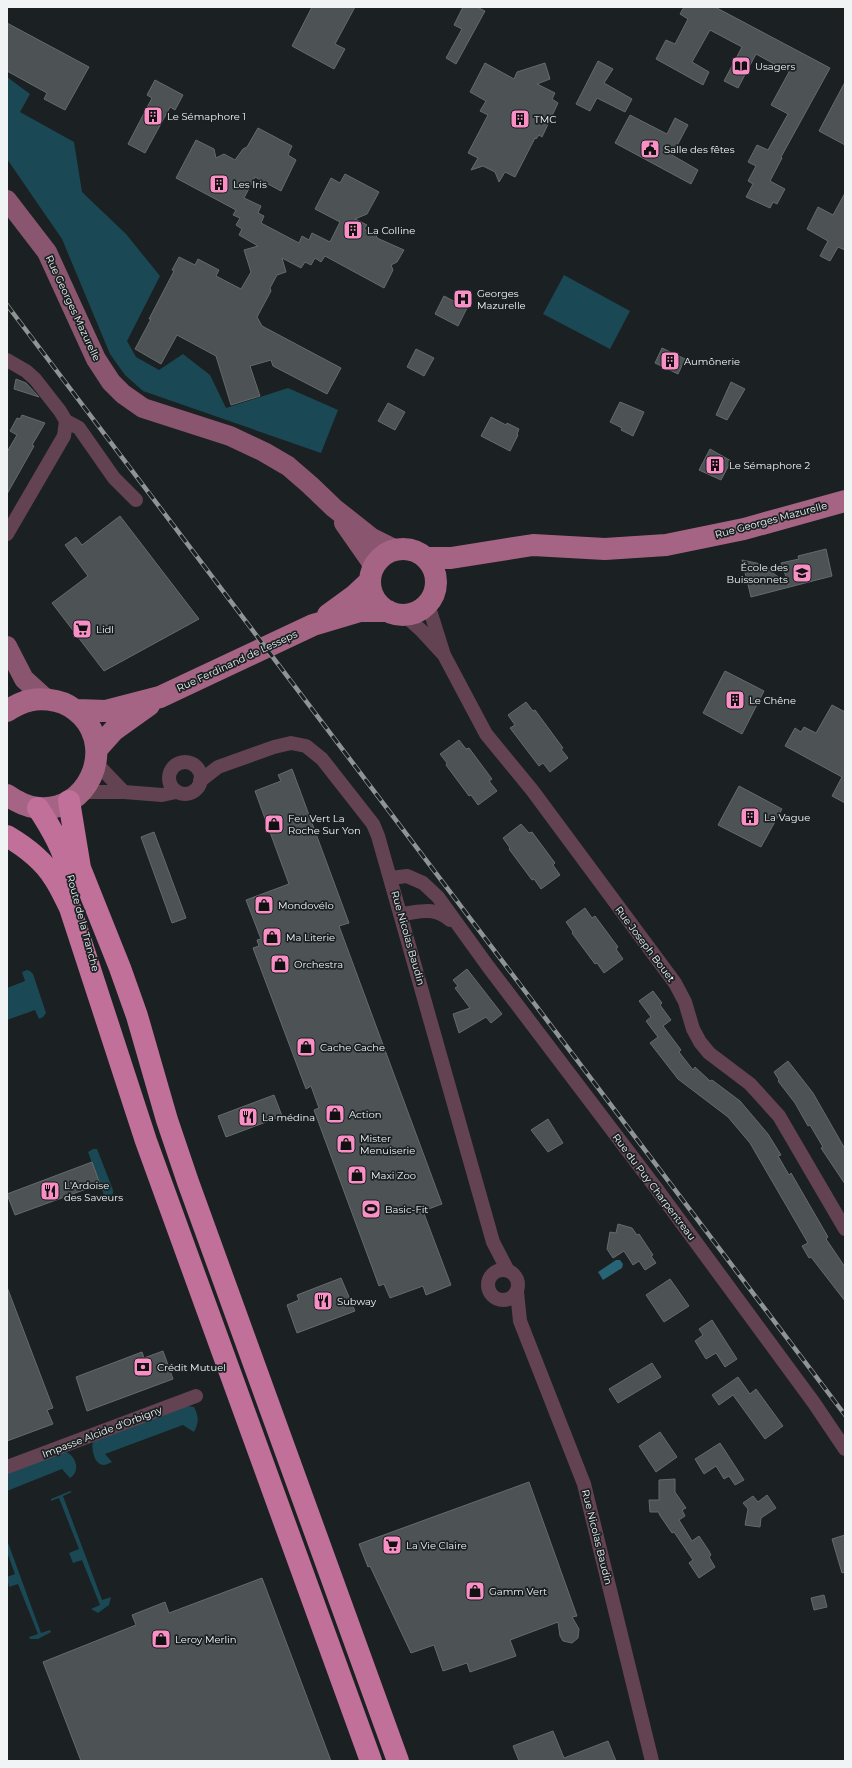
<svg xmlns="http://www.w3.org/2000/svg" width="852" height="1768" font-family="Montserrat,sans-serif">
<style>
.green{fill:#1a4955}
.water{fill:#276475}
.building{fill:#4d5254;stroke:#656b6d}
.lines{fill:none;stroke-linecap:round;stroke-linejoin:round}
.street{stroke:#634252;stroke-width:14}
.secondary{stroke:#89556f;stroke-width:20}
.primary{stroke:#a66485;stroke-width:22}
.highway{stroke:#c07099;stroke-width:22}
.rail-casing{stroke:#8f9495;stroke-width:4.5}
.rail{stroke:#1b2022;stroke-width:3;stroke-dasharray:9;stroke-linecap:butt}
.labels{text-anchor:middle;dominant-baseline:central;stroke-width:3.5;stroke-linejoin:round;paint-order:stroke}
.poi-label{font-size:10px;fill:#f0f4f5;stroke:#1b2022;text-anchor:start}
.street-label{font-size:10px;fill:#f0f4f5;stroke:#1b2022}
</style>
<rect width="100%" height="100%" fill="#1b2022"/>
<path class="green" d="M7 77 30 94 20 112 74 142 82 192 126 234 160 276 127 341 136 357 159 370 183 354 210 375 226 408 288 388 338 410 321 453 143 391 125 375 110 354 62 239 7 159Z
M564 275 630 311 610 349 543 314Z
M27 970 30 971 33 974 46 1013 43 1017 39 1019 35 1010 7 1020V988L25 981 22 972Z
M93 1149H97L113 1190V1194L105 1198 88 1152Z
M187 1406 194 1407C199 1417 199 1422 194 1432L183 1425 105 1454 112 1462C109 1463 106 1465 103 1465 94 1464 91 1448 93 1442Z
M66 1452C76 1456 81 1471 70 1478L62 1469 7 1491V1472Z
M70 1491 72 1492 63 1496 102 1600 111 1597 109 1605 98 1613 91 1609 100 1605 82 1560 73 1563 69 1553 79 1549 59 1498 51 1501V1499Z
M7 1540 41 1633 50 1630 51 1632 38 1639H30L29 1637 38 1634 18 1584 9 1587 7 1577 15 1574 7 1552Z"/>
<path class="water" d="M616 1260H620L623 1264 622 1268 603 1280 598 1272Z"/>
<path class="building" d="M312 7H355L335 44 345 49 334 69 292 46Z
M463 7H477L485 11 456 64 446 58 462 29 454 25Z
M684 7H715L830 68 781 157 782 158 770 181 785 189 777 204 773 202 770 208 746 197 753 184 748 181 756 166 748 162 757 145 768 150 788 114 771 105 789 72 756 54 738 88 724 81 742 47 710 30 692 62 709 72 703 85 656 59 666 40 675 44 688 19 680 14Z
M7 23 89 67 65 110 44 99 47 93 7 71Z
M598 61 613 69 604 83 632 99 625 112 597 98 590 111 576 104Z
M485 63 514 79 517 72 545 63 550 79 537 84 555 93 552 99 558 103 542 137 539 135 536 139 535 138 515 177 505 172 499 182 495 172 483 166 471 170 478 158 468 153 488 115 480 111 486 101 470 92Z
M155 80 183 95 175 110 170 107 145 153 128 144 152 98 147 95Z
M845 82V145L819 131Z
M630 115 667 134 675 118 688 125 672 155 698 170 691 184 615 143Z
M258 128 292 146 288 155 296 160 281 191 255 177 244 198 261 206 258 213 264 216 261 223 299 243 302 236 309 240 312 233 330 242 340 222 315 209 331 178 340 183 345 174 379 192 367 214 355 219 367 225 364 229 376 235 377 238 404 250 397 262 391 265 393 270 384 288 325 256 321 262 315 258 311 265 305 262 301 268 282 258 286 272 277 275 270 288 271 291 257 317 262 326 341 368 327 394 273 366 271 360 250 366 260 396 231 405 216 356 177 335 161 364 135 349 151 319H149L174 271 172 270 179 257 195 265 198 259 219 270 216 276 241 289 251 272 244 250 258 246 239 235 242 229 236 225 240 218 233 215 236 210 176 178 196 140 214 149 216 158 224 154 235 160 243 149 247 147Z
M845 193V250L838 247 830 261 820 256 828 241 807 229 818 207 833 215Z
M444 296 467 308 458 326 435 314Z
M662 348 685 359 678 374 655 363Z
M416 349 434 358 424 376 407 367Z
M16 379 26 383 39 397 14 389Z
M731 382 745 389 727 420 716 415Z
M620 402 644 412 633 436 621 430 622 428 610 422Z
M388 403 405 412 395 430 378 421Z
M22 415 45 423 32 445 34 446 7 494V452L17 435 10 431 17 418 20 419Z
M491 417 506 425 507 423 519 429 517 434 518 435 510 451 481 436Z
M710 449 731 461 721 480 699 470Z
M120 516 199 619 104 671 52 603 88 576 65 545 76 537 82 545Z
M826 549 832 576 751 597 742 560 761 564 789 585 781 563 799 559 798 556Z
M725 671 764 691 742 734 703 713Z
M526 702 533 711 535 710 563 748 561 749 568 758 550 772 543 763 539 766 510 728 515 725 508 715Z
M832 705 845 712V803L832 796 842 777 785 746 795 728 801 732 804 727 816 733Z
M459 740 466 749 469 748 492 779 489 781 497 791 478 805 471 795 469 796 446 765 447 763 440 754Z
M292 769 349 923 339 926 442 1204 423 1211 451 1285 426 1295 423 1286 390 1298 384 1284 379 1286 314 1110 319 1108 311 1086 306 1089 253 948 259 946 257 940 261 939 246 900 289 884 255 791 281 781 278 775Z
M739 786 782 809 761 847 718 825Z
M521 824 529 833 532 832 555 863 553 865 560 875 541 889 534 879 532 880 509 849 510 848 503 838Z
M154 832 186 918 172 923 141 837Z
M585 908 592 918 595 916 618 947 616 949 623 959 604 973 597 963 595 964 572 933 573 932 566 922Z
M467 969 502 1014 491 1023 486 1017 459 1033 453 1014 470 1008 455 988 458 986 453 980Z
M653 991 662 1003 660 1005 671 1020 663 1026 681 1050 679 1052 693 1070 695 1067 710 1081 712 1080 740 1101 768 1134 781 1155 778 1156 789 1175 791 1173 828 1237 826 1239 845 1267V1301L811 1257 809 1258 802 1246 808 1243 750 1143 728 1117 678 1079 650 1043 658 1037 646 1021 651 1017 639 1001Z
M788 1061 813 1093 845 1149V1184L821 1148 823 1147 810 1125 808 1126 795 1103 778 1081 779 1080 774 1072Z
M274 1095 282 1116 226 1137 218 1116Z
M548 1119 563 1143 548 1152 531 1130Z
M92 1162 100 1184 15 1215 7 1194Z
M618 1224 632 1228 637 1235 639 1234 653 1255 651 1256 656 1263 645 1270 639 1261 633 1265 624 1251 613 1258 607 1249 610 1232 616 1233Z
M341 1278 355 1311 297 1333 287 1305 299 1300 297 1295Z
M670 1279 689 1306 664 1322 646 1295Z
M7 1287 53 1408 47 1410 53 1424 7 1441Z
M712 1320 737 1359 725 1367 716 1353 706 1359 695 1341 703 1335 699 1329Z
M163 1351 173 1379 87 1411 76 1377 142 1352 144 1358Z
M652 1363 661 1377 618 1403 609 1389Z
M738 1377 750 1394 756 1389 783 1426 765 1439 733 1395 719 1405 712 1395Z
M660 1432 677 1457 656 1472 639 1446Z
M720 1443 744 1480 735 1485 729 1476 724 1479 716 1466 704 1474 695 1459Z
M675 1479V1492L686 1508 682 1510 685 1516 679 1520 692 1541 699 1536 709 1551 711 1555 709 1557 715 1567 699 1578 689 1563 693 1560 674 1532 672 1533 659 1514V1512H650L649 1500H659V1480Z
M529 1482 577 1616 572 1617 579 1629 578 1638 572 1643 563 1641 560 1636 558 1622 510 1640 516 1656 470 1672 467 1663 443 1671 434 1645 411 1653 370 1566 368 1567 359 1544Z
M767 1495 776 1508 761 1518 760 1527 745 1525 748 1509 743 1503 753 1496 758 1502Z
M845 1535V1572L842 1573 832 1539Z
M262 1578 331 1761H81L43 1662 136 1625 132 1615 165 1602 169 1613Z
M824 1595 827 1607 814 1610 811 1598Z
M553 1731 564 1758 608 1741 616 1761H519L513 1746Z"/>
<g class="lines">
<path class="street" d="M7 360 26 371 35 379 60 411 66 421 79 428 114 478 136 500
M7 534 64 436 66 421
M404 615 421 630 444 655 428 604
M444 655 486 734 532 790 675 983 685 1002 693 1029 700 1042 709 1053 750 1084 779 1116 845 1229
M169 778a16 16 0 1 1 32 0a16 16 0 1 1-32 0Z
M96 763 124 792
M200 781 218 767 274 747 291 743 306 746 322 759 373 824 378 836 493 1242 507 1269
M82 792H124L162 795 176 792
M391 878 407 876 423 883 438 897 487 965 656 1188 814 1403 845 1449
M401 914C421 912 434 906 450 920
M488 1285a15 15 0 1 1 30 0a15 15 0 1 1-30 0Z
M517 1292 520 1321 584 1484 652 1761
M7 1467 196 1396"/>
<path class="secondary" d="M7 200 47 252 96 359 111 382 123 394 143 408 230 436 264 452 288 466 310 485 334 508 372 538 396 550
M344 523 374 566
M7 646 24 679 45 698"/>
<path class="primary" d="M370 582a33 33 0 1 1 66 0a33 33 0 1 1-66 0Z
M426 558H451L533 545 605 549 666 545 744 529 845 501
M328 615 354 596 370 581
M77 710 106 711 160 697 313 625 360 611H388
M7 711C23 700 37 697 56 701 66 703 75 709 82 716 115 751 87 813 38 808 26 807 17 802 7 795
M97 749 114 730 149 705"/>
<path class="highway" d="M69 801 80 868 120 968 137 1016 167 1120 188 1182 398 1761
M38 808C53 831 63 849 70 875
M7 836C24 846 43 860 54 878 60 887 65 898 70 908L146 1141 371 1761"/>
<g class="rail-casing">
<path id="rail" d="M7 305 845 1415"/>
</g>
<use href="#rail" class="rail"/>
</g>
<defs>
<g id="library-square" transform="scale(1)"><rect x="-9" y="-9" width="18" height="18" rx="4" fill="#fa8fc6" stroke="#1b2022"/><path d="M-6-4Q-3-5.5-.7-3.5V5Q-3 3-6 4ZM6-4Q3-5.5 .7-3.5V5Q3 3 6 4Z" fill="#111"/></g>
<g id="building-square" transform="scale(1)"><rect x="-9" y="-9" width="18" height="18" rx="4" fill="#fa8fc6" stroke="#1b2022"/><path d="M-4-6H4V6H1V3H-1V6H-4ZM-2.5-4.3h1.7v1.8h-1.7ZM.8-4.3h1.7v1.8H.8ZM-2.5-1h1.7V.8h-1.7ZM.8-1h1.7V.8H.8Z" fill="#111"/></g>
<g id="civic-square" transform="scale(1)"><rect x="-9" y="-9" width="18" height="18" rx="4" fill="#fa8fc6" stroke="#1b2022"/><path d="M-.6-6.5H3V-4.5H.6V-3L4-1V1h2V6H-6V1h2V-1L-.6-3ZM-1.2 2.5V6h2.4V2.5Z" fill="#111"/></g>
<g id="hospital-square" transform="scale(1)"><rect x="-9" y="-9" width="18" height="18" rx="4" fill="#fa8fc6" stroke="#1b2022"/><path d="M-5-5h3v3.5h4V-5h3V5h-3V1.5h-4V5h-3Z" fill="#111"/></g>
<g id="school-square" transform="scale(1)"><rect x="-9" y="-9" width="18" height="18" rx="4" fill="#fa8fc6" stroke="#1b2022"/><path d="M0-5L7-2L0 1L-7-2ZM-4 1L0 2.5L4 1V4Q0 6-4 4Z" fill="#111"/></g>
<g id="supermarket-square" transform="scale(1)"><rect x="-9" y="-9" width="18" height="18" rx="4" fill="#fa8fc6" stroke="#1b2022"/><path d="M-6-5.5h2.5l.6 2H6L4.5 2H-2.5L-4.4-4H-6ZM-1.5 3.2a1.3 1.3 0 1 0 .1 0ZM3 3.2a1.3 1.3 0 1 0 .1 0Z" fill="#111"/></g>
<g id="shop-square" transform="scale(1)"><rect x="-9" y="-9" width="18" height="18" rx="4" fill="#fa8fc6" stroke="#1b2022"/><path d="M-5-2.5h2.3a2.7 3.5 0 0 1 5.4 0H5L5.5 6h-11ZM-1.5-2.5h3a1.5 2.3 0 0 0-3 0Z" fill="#111"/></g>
<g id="restaurant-square" transform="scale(1)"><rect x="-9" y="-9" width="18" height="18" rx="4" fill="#fa8fc6" stroke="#1b2022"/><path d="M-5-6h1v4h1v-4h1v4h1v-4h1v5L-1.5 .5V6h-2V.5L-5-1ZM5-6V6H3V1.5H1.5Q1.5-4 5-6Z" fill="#111"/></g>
<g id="stadium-square" transform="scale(1)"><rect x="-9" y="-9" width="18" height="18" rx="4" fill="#fa8fc6" stroke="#1b2022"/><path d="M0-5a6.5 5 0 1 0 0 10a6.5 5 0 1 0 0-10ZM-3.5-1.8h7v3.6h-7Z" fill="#111"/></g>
<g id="bank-square" transform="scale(1)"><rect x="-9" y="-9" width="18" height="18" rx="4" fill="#fa8fc6" stroke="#1b2022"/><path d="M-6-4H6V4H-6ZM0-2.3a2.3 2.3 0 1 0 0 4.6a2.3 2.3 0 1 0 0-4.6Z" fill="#111"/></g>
</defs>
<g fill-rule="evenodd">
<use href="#library-square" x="741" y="66"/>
<use href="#building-square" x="153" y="116"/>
<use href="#building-square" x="520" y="119"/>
<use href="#civic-square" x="650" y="149"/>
<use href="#building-square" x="219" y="184"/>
<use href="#building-square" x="353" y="230"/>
<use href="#hospital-square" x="463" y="299"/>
<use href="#building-square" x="670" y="361"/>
<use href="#building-square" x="715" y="465"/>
<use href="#school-square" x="802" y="573"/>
<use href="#supermarket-square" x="82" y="629"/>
<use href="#building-square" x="735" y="700"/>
<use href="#building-square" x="750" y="817"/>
<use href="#shop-square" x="274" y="824"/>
<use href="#shop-square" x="264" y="905"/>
<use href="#shop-square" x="272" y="937"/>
<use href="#shop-square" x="280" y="964"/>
<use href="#shop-square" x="306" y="1047"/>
<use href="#shop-square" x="335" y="1114"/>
<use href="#restaurant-square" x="248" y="1117"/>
<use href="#shop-square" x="346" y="1144"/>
<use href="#shop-square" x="357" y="1175"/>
<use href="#restaurant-square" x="50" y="1191"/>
<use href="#stadium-square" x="371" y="1209"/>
<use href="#restaurant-square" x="323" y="1301"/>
<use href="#bank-square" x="143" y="1367"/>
<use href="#supermarket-square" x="392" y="1545"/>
<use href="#shop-square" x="475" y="1591"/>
<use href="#shop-square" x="161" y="1639"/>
</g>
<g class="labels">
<g class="poi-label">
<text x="755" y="66">Usagers</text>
<text x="167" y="116">Le Sémaphore 1</text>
<text x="534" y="119">TMC</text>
<text x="664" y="149">Salle des fêtes</text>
<text x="233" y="184">Les Iris</text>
<text x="367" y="230">La Colline</text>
<text x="477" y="293">Georges<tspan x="477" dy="12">Mazurelle</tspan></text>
<text x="684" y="361">Aumônerie</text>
<text x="729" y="465">Le Sémaphore 2</text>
<text x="788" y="567" text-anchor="end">École des<tspan x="788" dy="12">Buissonnets</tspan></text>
<text x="96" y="629">Lidl</text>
<text x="749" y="700">Le Chêne</text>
<text x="764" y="817">La Vague</text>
<text x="288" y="818">Feu Vert La<tspan x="288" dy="12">Roche Sur Yon</tspan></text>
<text x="278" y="905">Mondovélo</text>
<text x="286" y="937">Ma Literie</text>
<text x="294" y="964">Orchestra</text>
<text x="320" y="1047">Cache Cache</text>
<text x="349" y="1114">Action</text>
<text x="262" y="1117">La médina</text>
<text x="360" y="1138">Mister<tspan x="360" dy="12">Menuiserie</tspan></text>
<text x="371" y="1175">Maxi Zoo</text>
<text x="64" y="1185">L'Ardoise<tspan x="64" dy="12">des Saveurs</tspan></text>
<text x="385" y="1209">Basic-Fit</text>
<text x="337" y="1301">Subway</text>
<text x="157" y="1367">Crédit Mutuel</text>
<text x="406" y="1545">La Vie Claire</text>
<text x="489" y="1591">Gamm Vert</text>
<text x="175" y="1639">Leroy Merlin</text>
</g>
<g class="street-label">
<text transform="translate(73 308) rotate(65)">Rue Georges Mazurelle</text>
<text transform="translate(771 520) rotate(-15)">Rue Georges Mazurelle</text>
<text transform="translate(237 661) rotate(-25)">Rue Ferdinand de Lesseps</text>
<text transform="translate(83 923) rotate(75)">Route de la Tranche</text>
<text transform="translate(408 938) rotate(74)">Rue Nicolas Baudin</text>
<text transform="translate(645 944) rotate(53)">Rue Joseph Bouet</text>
<text transform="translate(654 1187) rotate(53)">Rue du Puy Charpentreau</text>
<text transform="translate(102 1432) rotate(-21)">Impasse Alcide d'Orbigny</text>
<text transform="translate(597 1537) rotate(76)">Rue Nicolas Baudin</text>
</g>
</g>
<rect width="852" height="1768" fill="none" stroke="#f0f4f5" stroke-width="16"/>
</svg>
